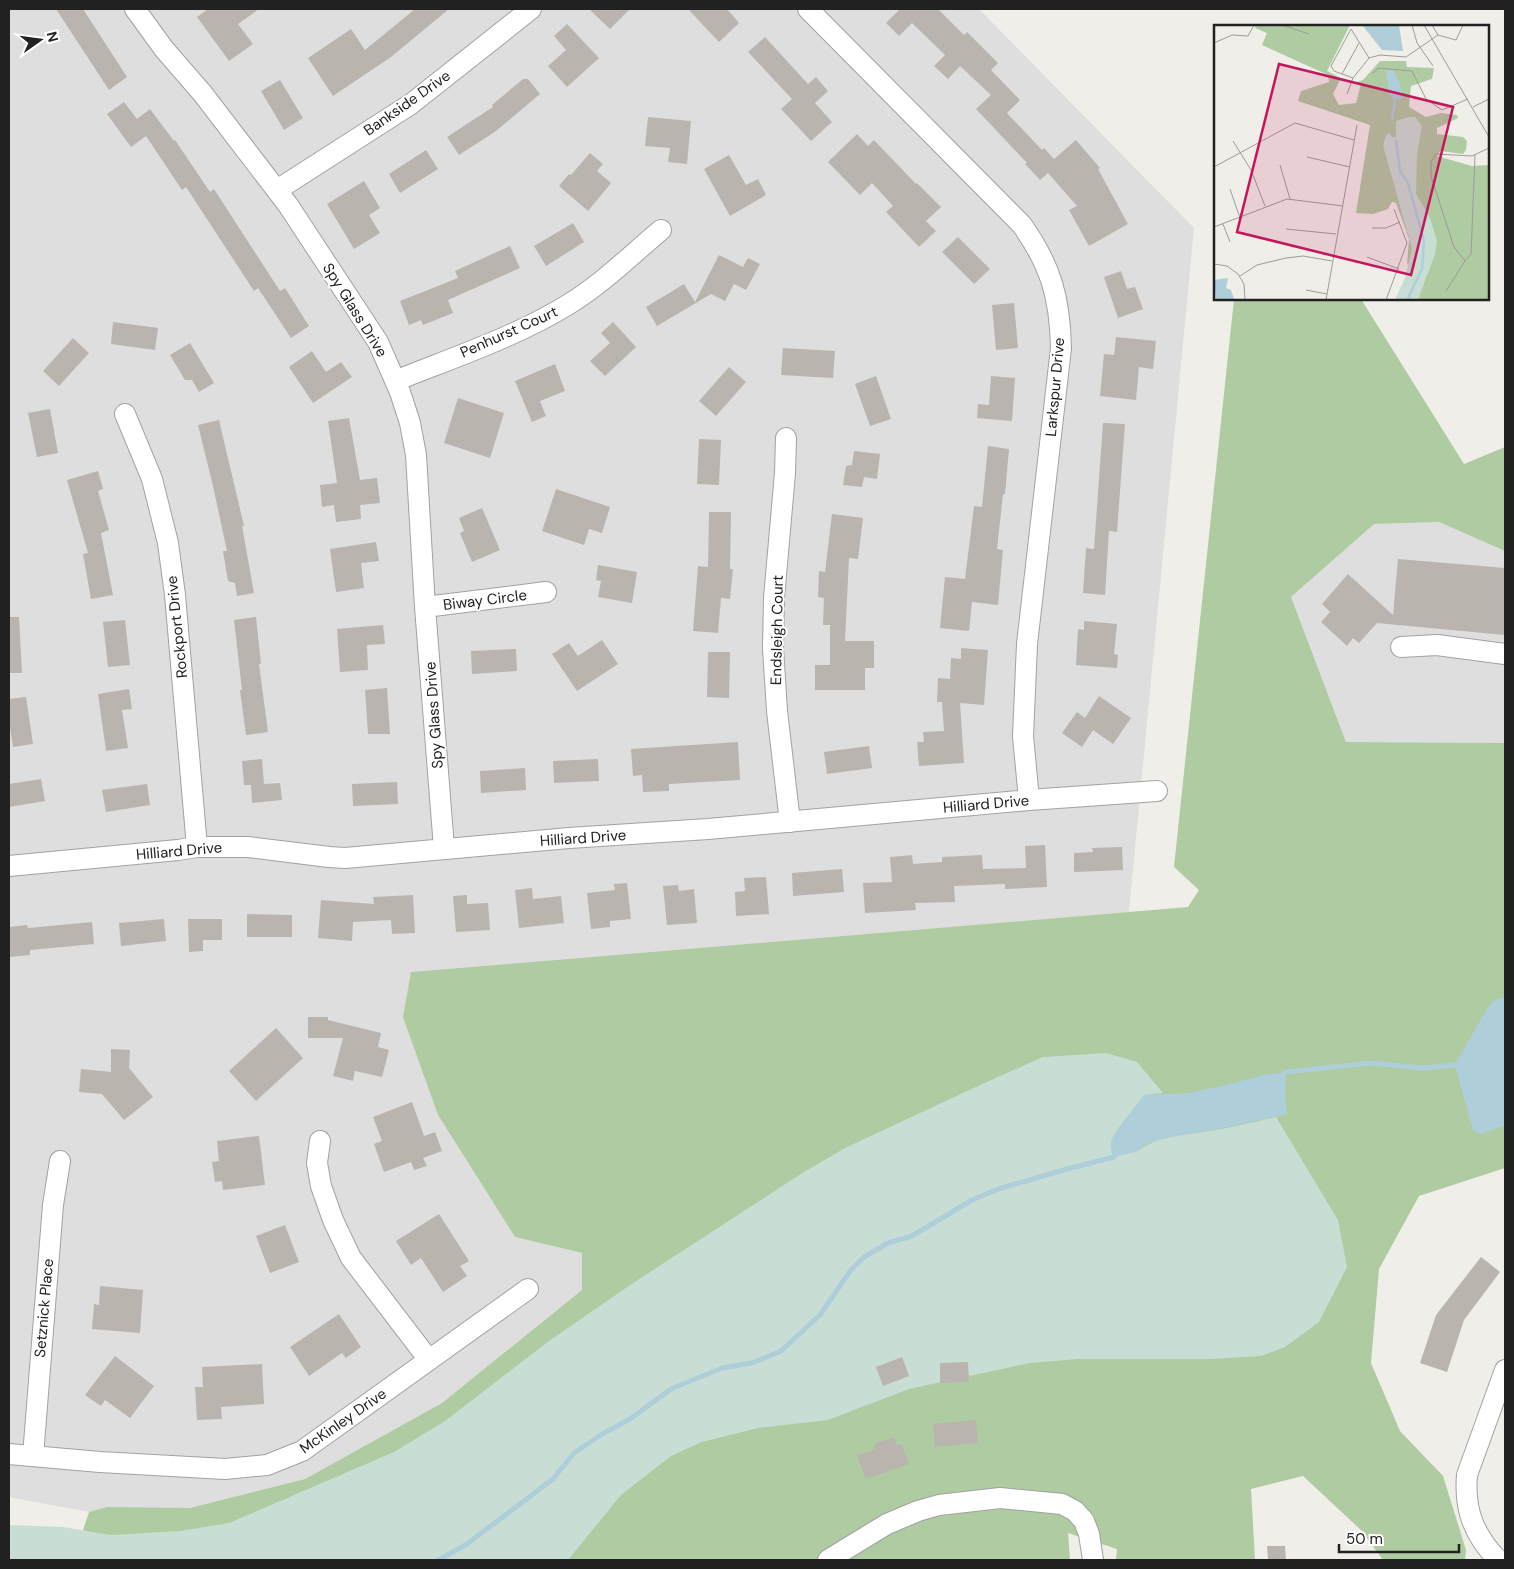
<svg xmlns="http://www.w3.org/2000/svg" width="1514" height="1569" font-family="'DM Sans',sans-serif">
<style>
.residential{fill:#dfdede}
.forest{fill:#aecba2}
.wetland{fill:#c8ddd3}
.water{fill:#aecfd9}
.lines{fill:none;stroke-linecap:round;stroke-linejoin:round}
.stream{stroke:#aecfd9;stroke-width:5}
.building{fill:#bab4af}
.minor-casing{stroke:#a2a2a2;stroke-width:22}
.minor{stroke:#fff;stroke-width:20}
.labels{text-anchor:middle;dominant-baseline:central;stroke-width:4;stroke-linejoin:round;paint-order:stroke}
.street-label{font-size:15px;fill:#212121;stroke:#fff}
.inset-river{fill:none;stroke:#aecfd9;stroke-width:2.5}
.inset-road{fill:none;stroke:#9d9c99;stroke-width:1}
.view{fill:#c2185b;fill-opacity:0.15;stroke:#c2185b;stroke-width:2.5}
.inset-edge{fill:none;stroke:#212121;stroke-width:2.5}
</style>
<rect width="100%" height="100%" fill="#f0eee9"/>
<path class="residential" d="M9 9H979L1194 228 1129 912 411 972 438 1115 515 1237 582 1253V1290L442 1403 305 1479 190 1508 89 1512 9 1497Z
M1439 522 1505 551V743L1346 742 1291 597 1373 524Z"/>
<path class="forest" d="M1234 299H1361L1464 464 1505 447V551L1439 522 1374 524 1291 597 1346 742 1505 743V1168L1419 1196 1379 1269 1371 1363 1400 1431 1443 1476 1466 1550 1465 1560H1383L1362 1531 1303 1476 1251 1489 1255 1560H1116L1117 1549 1068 1533 1070 1560H62L77 1548 89 1512 107 1507 190 1508 305 1479 442 1403 582 1290V1253L515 1237 438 1115 403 1017 411 972 1188 907 1199 890 1174 867Z"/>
<path class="wetland" d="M1106 1053 1137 1062 1163 1093 1144 1095 1128 1116 1111 1143 1138 1151C1160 1134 1189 1135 1216 1130 1236 1126 1256 1122 1276 1117L1338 1220 1347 1267 1319 1322 1285 1347 1261 1356 1211 1359H1078L1030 1363 909 1389 828 1420 758 1428 702 1442 671 1456 621 1495 568 1560H9V1525L63 1527 111 1535 180 1531 229 1523 394 1452 445 1421 549 1341 633 1283 804 1172 845 1148 980 1085 1043 1057Z"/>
<path class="water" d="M1505 997V1125L1482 1134 1473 1130 1455 1065 1485 1012 1493 1001Z
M1286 1072 1285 1092 1287 1114 1215 1130 1164 1138 1147 1144 1138 1151 1114 1157C1111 1153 1110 1146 1111 1142 1115 1129 1136 1107 1144 1095L1189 1093 1230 1084 1263 1075Z"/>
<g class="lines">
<path class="stream" d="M1282 1076 1286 1072 1371 1063 1422 1068 1455 1065 1460 1062
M438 1560 467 1544 553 1479 574 1453 602 1434 630 1419 671 1389 722 1368 752 1363 781 1351 820 1315 850 1271 864 1257 888 1243 912 1236 972 1200 998 1189 1067 1169 1114 1157 1117 1151"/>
</g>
<path class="building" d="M56 9H83L127 77 109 90Z
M208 9H259L238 24 253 44 229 61 197 17Z
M415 9H449L391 57 333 96 308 58 351 29 365 50Z
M589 9H630L610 29Z
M688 9H727L739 23 719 42Z
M897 9H938L964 35 967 32 998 63 991 70 1020 100 1007 113 1042 150 1044 148 1054 159 1076 140 1100 168 1098 169 1128 224 1089 246 1069 210 1077 206 1048 173 1040 180 1025 164 1027 163 976 109 991 95 960 66 948 79 934 66 945 55 912 23 899 36 886 23 899 10Z
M567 24 599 58 567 87 548 66 566 50 554 36Z
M765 37 808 84 816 77 828 91 815 103 832 122 811 141 781 109 792 99 748 52Z
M523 79H528L540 94 496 131 459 155 447 137 493 107 492 105Z
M280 80 303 118 284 130 261 91Z
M124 102 137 119 150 109 174 141 175 140 210 192 214 189 280 291 285 288 309 326 291 338 258 288 254 291 186 187 182 190 146 136 131 147 107 114Z
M648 117 691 121 687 164 668 162 670 148 645 146Z
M857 134 868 146 874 140 916 184 917 183 941 207 926 221 936 231 919 247 886 212 893 206 872 183 860 195 828 162Z
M426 150 438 169 400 193 389 174Z
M590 153 603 164 597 171 611 183 588 211 559 186 569 174 571 175Z
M729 155 746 185 758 179 766 195 730 216 704 169Z
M364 181 380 208 369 215 380 233 354 249 327 204Z
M573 223 584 242 546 266 534 246Z
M958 237 990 269 974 284 942 252Z
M510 246 520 268 448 300 453 313 423 325 421 320 409 325 400 301 458 278 455 271Z
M719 255 743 267 748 258 760 264 746 290 734 284 725 301 711 294 657 326 646 307 684 284 695 302Z
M1121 271 1127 289 1135 287 1143 309 1118 318 1104 277Z
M1014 303 1018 348 996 350 992 305Z
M113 322 158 328 155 350 111 344Z
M613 322 636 347 605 376 590 361 610 343 601 333Z
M1116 337 1156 341 1153 369 1139 367 1136 400 1100 396 1104 354 1114 355Z
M73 338 89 353 59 386 43 371Z
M190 343 214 383 199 392 192 380H185L170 355Z
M783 348 835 351 833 378 781 375Z
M312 351 326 372 341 362 352 377 313 403 289 367Z
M555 364 565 391 540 401 546 416 532 422 515 381Z
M729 367 746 382 716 416 699 401Z
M876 376 891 419 870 426 855 384Z
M991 376 1015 378 1012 421 977 418 978 404 989 405Z
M458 398 504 413 490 458 444 443Z
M50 409 58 453 37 457 28 413Z
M349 418 360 480 377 478 380 503 360 505 361 519 336 522 334 505 322 507 320 485 337 483 328 421Z
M219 420 244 526H242L254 593 237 596 235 583 228 581 223 551H227L213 486 198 425Z
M1103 423 1125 424 1117 532 1109 531 1105 595 1083 593 1086 548 1094 549Z
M699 439 721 440 719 485 697 484Z
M988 446 1009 449 1005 494H1003L997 549 1003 550 998 605 972 602 969 631 940 628 945 577 965 579 974 506 982 507Z
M854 451 880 454 877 479 864 477 862 487 843 485 846 466 852 465Z
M98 471 103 489 98 491 109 530 101 533 113 595 91 599 83 554 88 553 67 480Z
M556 489 610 507 602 533 589 529 584 545 542 531Z
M482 508 500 550 472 562 460 533 464 531 459 518Z
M709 512H731L730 569H733L730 599 721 598 718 633 693 631 698 566 708 567Z
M832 514 863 518 858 559 849 558 845 641H874V668H865V690H815V665H830V625H823L824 598 818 597 819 571 825 572Z
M376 542 379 561 361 563 364 588 336 592 330 549Z
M1398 559 1505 568V635L1377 623 1359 643 1353 638 1347 646 1321 622 1330 612 1322 604 1348 574 1393 615Z
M598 565 637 572 632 603 598 597 601 581 596 580Z
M9 617H19L22 673H9Z
M256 617 261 664H259L268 732 246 735 240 690H242L234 620Z
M125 620 130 665 108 667 103 622Z
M1084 621 1117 624 1114 654 1118 655 1117 668 1076 665 1078 629 1084 630Z
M383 625 385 644 367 645 368 670 340 672 337 629Z
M602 640 618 664 577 691 552 654 569 643 578 656Z
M961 648 988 650 984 705 960 703 964 763 919 766 917 742H924L923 732 944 731 942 702H937L938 678 950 679 951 658 961 659Z
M516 649 517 671 472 674 471 651Z
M708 652H730L729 698 707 697Z
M387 688 390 734H368L365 690Z
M129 689 132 709 122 710 128 748 106 751 98 694Z
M1099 696 1131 718 1113 744 1093 730 1082 747 1062 733 1077 712 1085 718Z
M26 697 33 744 13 747 9 721V699Z
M738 742 740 780 669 784V791L643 792 642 775 633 776 631 749Z
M869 746 872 768 827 774 824 752Z
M262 759 264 784 280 783 282 800 252 803 251 785H244L242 761Z
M598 759 599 781 554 783 553 761Z
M525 768 526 790 481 793 480 771Z
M41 779 45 801 9 807V784Z
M397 782 398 804 353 806 352 784Z
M147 784 150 805 106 812 102 790Z
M1045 845 1047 887 1005 889V884L954 886 955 902 915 903 916 910 865 913 863 883 892 882 890 857 912 855 913 864 942 862V857L982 855 983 869 1026 868 1025 846Z
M1122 847 1123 870 1074 872V853L1093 852 1092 848Z
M842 869 844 892 793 896 792 873Z
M766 877 769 914 736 916 735 892 745 891 744 878Z
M627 883 631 919 610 921V927L591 929 587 893 615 890 614 884Z
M678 885 679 891 694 889 697 923 667 925 663 886Z
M532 888 533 899 561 896 564 923 519 928 515 890Z
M413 895 415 933 392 934 391 920 353 922 352 941 318 938 321 900 374 904 373 897Z
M467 895V904L488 903 490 930 456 932 453 896Z
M247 914 292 915V937H247Z
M164 919 166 941 121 946 119 923Z
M188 919H222V940H203V951L189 952Z
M92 922 94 944 30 950V955L9 957V927L27 925 28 928Z
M308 1017H328V1020L381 1033 378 1047 389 1050 382 1077 355 1071 353 1081 333 1076 343 1038H308Z
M276 1028 303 1058 256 1101 229 1071Z
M111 1049 130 1050 129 1068 153 1097 124 1120 102 1094 79 1092 81 1069 111 1072Z
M412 1102 424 1136 435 1132 442 1151 423 1158 427 1166 414 1170 411 1162 384 1172 374 1144 382 1141 373 1117Z
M259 1136 265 1185 223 1190 222 1181 215 1182 212 1162 219 1161 217 1141Z
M439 1214 469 1261 460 1266 467 1276 443 1292 421 1258 411 1265 396 1241Z
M285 1225 299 1262 270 1273 256 1236Z
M1481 1257 1500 1272 1464 1320 1447 1372 1420 1363 1436 1315Z
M100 1286 143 1290 140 1333 92 1329 94 1304 99 1305Z
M339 1314 361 1347 346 1358 342 1353 309 1376 290 1347Z
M115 1356 154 1386 130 1418 105 1400 101 1406 85 1395Z
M902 1357 909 1376 883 1386 876 1367Z
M968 1362 969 1382 940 1383V1363Z
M262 1364 264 1404 221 1407 222 1419 197 1420 195 1387H203L202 1367Z
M976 1420 978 1443 935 1447 933 1424Z
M894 1437 896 1444 902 1445 909 1464 866 1479 857 1456 876 1449 874 1444Z
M1267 1546H1285L1286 1560H1268Z"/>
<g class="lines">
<g class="minor-casing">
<path id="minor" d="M135 9 164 49 203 94 288 205 378 342 400 392 410 423 416 455 425 607 444 848
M808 9 1022 225C1051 266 1060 298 1061 348L1027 644 1023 736 1029 800
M277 190 411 104 531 9
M395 381C452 358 518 336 569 304 602 284 631 255 661 230
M125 414 152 479 168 543 175 595 197 847
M786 438 785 473 774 598 773 648 777 711 790 822
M425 607 546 592
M1401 647 1437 645 1505 654
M9 866 178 850 197 847H248L329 857 345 858 569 838 708 829 1029 800 1157 791
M320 1141 317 1163 321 1186 333 1220 351 1258 429 1360
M9 1454 100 1462 225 1469 267 1465 302 1451 528 1289
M33 1456 53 1205 60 1161
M828 1560 887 1524 918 1511 939 1505 1000 1498 1062 1504 1075 1511 1084 1521 1089 1534 1093 1560
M1498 1560C1474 1535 1464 1510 1467 1475L1505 1370"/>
</g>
<use href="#minor" class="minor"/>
</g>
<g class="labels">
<g class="street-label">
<text transform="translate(407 103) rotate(-35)">Bankside Drive</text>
<text transform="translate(355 310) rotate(58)">Spy Glass Drive</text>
<text transform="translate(509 332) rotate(-24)">Penhurst Court</text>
<text transform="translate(1055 387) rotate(-85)">Larkspur Drive</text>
<text transform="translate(485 600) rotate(-7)">Biway Circle</text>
<text transform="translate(177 627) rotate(-96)">Rockport Drive</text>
<text transform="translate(777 630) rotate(-89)">Endsleigh Court</text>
<text transform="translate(434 715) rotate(-94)">Spy Glass Drive</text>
<text transform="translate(986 804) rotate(-5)">Hilliard Drive</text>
<text transform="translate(583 838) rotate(-4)">Hilliard Drive</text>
<text transform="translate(179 851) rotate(-5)">Hilliard Drive</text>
<text transform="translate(44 1308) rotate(-85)">Setznick Place</text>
<text transform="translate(343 1421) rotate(-35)">McKinley Drive</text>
</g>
</g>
<g transform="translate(1214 25)">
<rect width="275" height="275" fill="#f0eee9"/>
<path d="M42 0H136L113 46 127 53 119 69 125 80 142 78 147 59 143 57 149 55 166 36H192L193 42 220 43 218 54 197 61 195 82 212 92 227 88 243 90 244 93 223 103V109L249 112 253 116 252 125 249 129 226 126 223 131 258 141 275 140V275H188L197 241 193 239 195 214 182 178 178 177 174 184 159 189 142 188 156 100 84 76 87 66 115 57 114 50 48 20 53 8 41 3Z" fill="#aecba2"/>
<path d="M195 92H201L208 101 203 130 202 169 216 193 223 216 221 229 204 275H181L191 253 198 224 169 120 172 110 176 108 178 112H182V96Z" fill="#c8ddd3"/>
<path d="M185 0 189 26 168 25 149 1ZM179 45 186 59 189 74 181 75 175 69 172 46ZM14 253 12 263 17 265 20 274 2 275 0 255Z" fill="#aecfd9"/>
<path class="inset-river" d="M178 95 181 74M182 115 186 146 194 158 210 216 208 244 193 275"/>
<path class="inset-road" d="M68 0 95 9M198 0 203 18 219 41M210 0 275 112M218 0 224 10 242 15 249 0M0 18 18 10 34 11 40 0M128 49 145 18M158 49 164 43 198 46 212 74 228 85 254 74M139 53 120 46 117 41 137 4 155 33M133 69 139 53 155 33 166 30 192 32 224 10M259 82 275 74M19 116 37 145 51 181M93 132 136 142M66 140 76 174M0 142 81 98 140 115M16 164 26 193M9 199 16 217M0 202 73 174 129 181M158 203H172L186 197M72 204 122 209M153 232 185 244M251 236 257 229 261 130M0 239 13 241 24 249 30 259 31 275M26 251 43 240 72 233 89 231 118 236M92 265 113 269M232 266 251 236 240 222 225 176 217 151V137L222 129 258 131 275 123M112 275 143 100M172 275 193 218 180 184"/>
<path class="view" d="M65 39 239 82 197 250 23 207Z"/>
<rect width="275" height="275" class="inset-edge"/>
</g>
<rect width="1514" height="1569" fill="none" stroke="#212121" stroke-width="20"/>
<g transform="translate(40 40) rotate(76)" stroke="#ffffff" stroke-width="4" paint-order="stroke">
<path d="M0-4L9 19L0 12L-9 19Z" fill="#212121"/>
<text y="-8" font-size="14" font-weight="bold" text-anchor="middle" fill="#212121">N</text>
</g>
<path d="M1339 1544v8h120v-8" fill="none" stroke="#212121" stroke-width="2.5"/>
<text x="1346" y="1544" font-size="15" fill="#212121" stroke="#ffffff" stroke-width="4" paint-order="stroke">50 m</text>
</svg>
